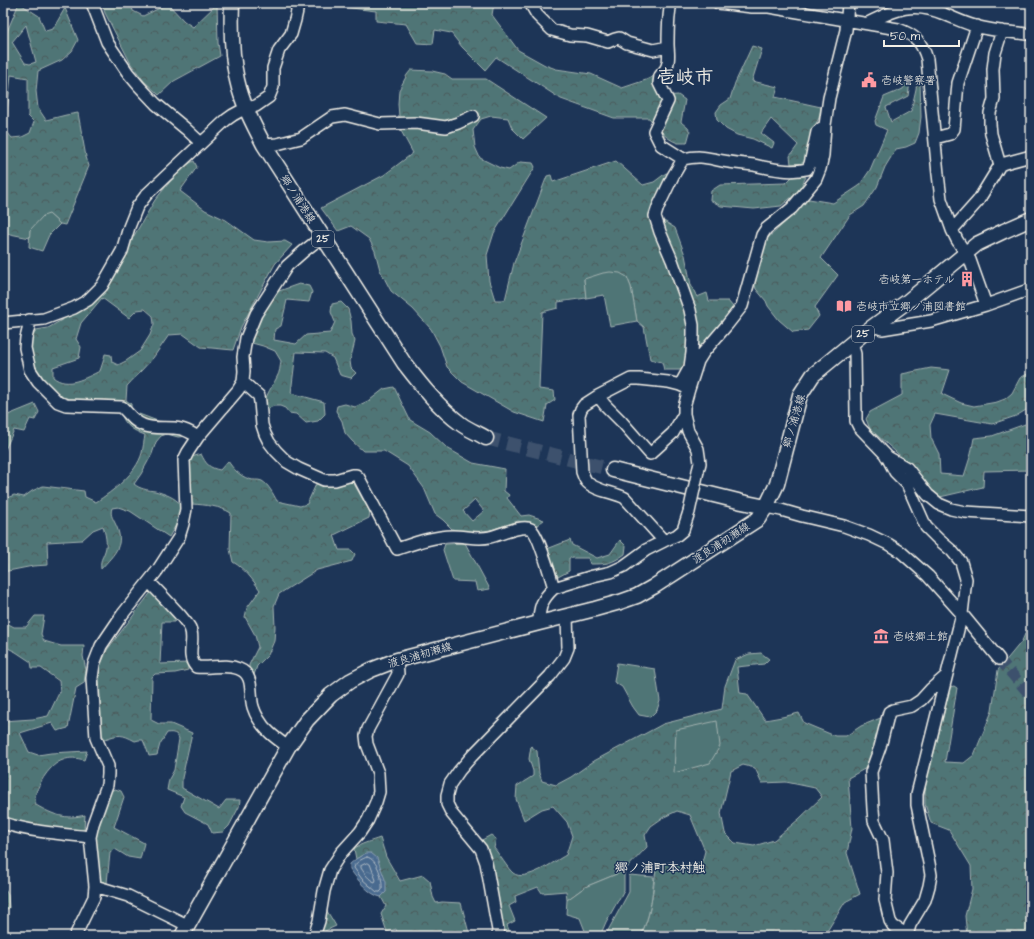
<svg xmlns="http://www.w3.org/2000/svg" width="1034" height="939" font-family="'Architects Daughter','Klee One',sans-serif">
<style>
.forest{fill:url(#forest-crowns);stroke:#a2b2af;fill-rule:evenodd}
.garden{fill:#4f7476;stroke:#a2b2af}
.water{fill:url(#water-ripples);stroke:#8da0b3}
.lines{fill:none;stroke-linecap:round;stroke-linejoin:round}
.shore{stroke:#b0bbc4;stroke-width:1}
.minor-tunnel{stroke:#3d516d;stroke-width:11;stroke-dasharray:11 5.5;stroke-linecap:butt}
.major-tunnel{stroke:#3d516d;stroke-width:14;stroke-dasharray:14 7;stroke-linecap:butt}
.minor-casing{stroke:#f4f1e8;stroke-width:14}
.major-casing{stroke:#f4f1e8;stroke-width:17}
.minor{stroke:#1d3557;stroke-width:11}
.major{stroke:#1d3557;stroke-width:14}
.minor-bridge-casing{stroke:#f4f1e8;stroke-width:14;stroke-linecap:butt}
.minor-bridge{stroke:#1d3557;stroke-width:11}
.labels{text-anchor:middle;dominant-baseline:central;stroke-width:3;stroke-linejoin:round;paint-order:stroke}
.shield{fill:#1d3557;stroke:#b4b9bc;stroke-width:1}
.shield-label{font-size:10px;font-weight:bold;fill:#f4f1e8}
.poi-label{font-size:11px;fill:#f4f1e8;stroke:#1d3557;text-anchor:start}
.street-label{font-size:11px;fill:#f4f1e8;stroke:#1d3557}
.quarter-label{font-size:13px;font-weight:bold;fill:#f4f1e8;stroke:#1d3557}
.town-label{font-size:19px;font-weight:bold;fill:#f4f1e8;stroke:#1d3557}
</style>
<defs>
<pattern id="forest-crowns" width="20" height="18" patternUnits="userSpaceOnUse"><rect width="20" height="18" fill="#4f7476"/><path d="M2 6a3 3 0 1 1 6 0M12 15a3 3 0 1 1 6 0" fill="none" stroke="#4c5c5c"/></pattern>
<pattern id="water-ripples" width="26" height="14" patternUnits="userSpaceOnUse"><rect width="26" height="14" fill="#496a8f"/><path d="M2 4q2-2 4 0t4 0M15 11q2-2 4 0t4 0" fill="none" stroke="#64809f"/></pattern>
</defs>
<rect width="100%" height="100%" fill="#1d3557"/>
<filter id="ink" filterUnits="userSpaceOnUse"><feTurbulence type="fractalNoise" baseFrequency=".025" numOctaves="2"/><feDisplacementMap in="SourceGraphic" scale="8" xChannelSelector="R" yChannelSelector="G"/><feConvolveMatrix kernelMatrix="1 2 1 2 8 2 1 2 1" color-interpolation-filters="sRGB"/></filter>
<g filter="url(#ink)">
<path class="forest" d="M19 3 39 16 45 31 53 29 65 8 78 40 72 51 62 60 38 71 36 91 38 108 46 120 66 115 78 113 86 157 89 166 65 225 60 224 49 214 30 230V238L5 233V243H3V38L6 34ZM26 25 36 62 30 64 25 63 12 42ZM11 75 28 78V116L34 122 30 133 22 137 12 138 7 132 6 122Z
M102 3H131L133 11 143 16 168 4 184 21 193 27 217 4 218 43 220 56 174 81 159 95 144 81 131 64 105 13Z
M331 3H495L493 9 492 15 518 50 545 65 556 69 591 74 622 88 646 80 654 76 662 96 678 95 685 100 681 122 688 128 690 132 687 143C684 143 680 143 678 143 665 139 657 127 649 118H614L561 99 496 57 485 70 462 47 451 33 435 30 433 44 417 43 406 24 376 21V11L343 7Z
M752 46 762 49 752 81 778 87 775 97 821 107 819 118 813 129 808 157 803 164H791L790 156 798 145 771 119 761 133 774 143 772 148 753 139 737 135 726 129 717 120 716 112 721 105 730 99 735 83Z
M411 70 432 71 445 74 452 79H486L546 118 523 139 512 128 508 118 491 116 481 119 473 130 475 147 480 158 500 168 509 170 520 162 533 163 535 167 494 233 487 255 489 281 495 300H505L514 263 547 176 551 175 553 182 616 161 643 185 654 182 666 173 669 174 651 213 675 228 685 255 691 285 697 297 707 293 709 301H728L733 307 723 323 703 344 682 370H664L662 362 650 359 644 327 637 321 631 287 627 277 584 279 586 298 558 302V308L542 312 539 389 554 391 555 400 547 405 544 422 514 412 462 382 447 367 440 346 431 329 413 309 391 291 380 270 375 251 369 239 351 226 338 231 321 208 384 175 413 153 400 129 398 104 399 90 407 75Z
M917 81H920L921 117 919 133 915 143 906 147 896 149 885 167 877 187 864 206 850 215 821 258 838 275 815 307 819 316 808 330 793 332 779 320 768 306 766 301 756 289 754 281 762 250 768 238 792 216 802 204 809 199 833 203 859 186 870 170 887 130 876 125 875 121 884 97 903 89 905 83 910 82 908 96 886 107 891 122 911 111 916 89Z
M194 161 197 167 180 191 205 210 226 220 254 240 268 242 285 241 292 245 275 264 241 327 233 350 201 347 183 334 169 335 153 358 127 386 126 400 131 404V411L168 425 189 436 178 437 167 434 161 436 156 442 152 454 141 474 134 484C140 489 147 490 155 491 165 494 175 497 181 505L177 523 169 537 130 511 118 507 112 508C110 514 112 517 115 523 126 545 115 553 101 569 100 559 102 560 105 551 108 543 105 533 103 526L93 530 82 540 47 542 48 565 33 566 3 572V507H4L5 499 14 495 24 497 32 491 43 486 84 491 85 497 96 502C113 491 136 474 142 453 143 448 144 441 145 435 128 429 121 421 119 403L106 400 69 399 56 395 37 370 32 356 30 342 36 330 48 328 84 307 125 251 155 200 182 167ZM102 298 129 318 137 310 145 309 153 316 154 324 150 335 140 351 126 361 118 365 112 362 111 355 105 354 103 362 100 371C85 378 67 389 53 377V367L79 358 81 347 76 339 81 323Z
M794 175 806 177 798 192 781 206 754 209 721 206 710 200 711 191 720 185 786 183Z
M299 284 309 286 312 292 309 302 287 300 281 326 275 329 274 340 296 344 306 335 330 333 335 322 331 312 332 304 341 302 348 309 351 321 352 334 355 341 350 361 351 368 356 373 351 378 340 375 333 358 325 353 296 352 291 393 324 402 325 414 318 421 306 423 296 414 289 413 285 408 280 406H274L269 408 267 415C259 402 272 388 277 377 280 372 280 367 281 361L275 351 263 346 252 343 251 337 271 296 279 291Z
M931 368 950 370 942 394 961 403 974 406 997 402 1005 399 1012 393 1020 378 1031 372V407L1016 416 992 424 935 414 930 425 931 438 939 454 940 474 964 476 971 454 974 438 992 436 1028 423 1031 420V470L984 471 983 487 940 497 932 490 914 468 870 429 866 419 870 412 902 395V374Z
M394 387 410 420 430 432 447 448 473 463 505 469 504 491 509 495 507 498 521 516 529 515 544 520 537 525 518 521 491 530 474 532H463L452 529 443 520 435 514 424 488 408 466 384 451H363L352 441 345 433 342 421 336 411 337 406 345 404 355 407 370 400 384 389ZM475 500 484 511 472 521 463 511Z
M35 404 39 412 35 420 30 419 24 432 14 430 3 454V417Z
M201 454C206 464 209 468 220 470L228 461C233 469 240 476 249 479 253 481 258 479 262 481 269 485 273 494 277 501L300 506 307 504 317 482H353L370 512 369 518 334 535 339 550H351L355 554 352 561 317 570 279 594 274 606 275 627 274 641 268 655 257 666 254 675 250 676 249 673V665L258 647 255 635 245 617 247 608 260 590C252 579 245 569 233 562L230 549 231 513C220 506 206 505 192 504L189 499 188 461 192 457Z
M570 540 572 545 597 558 610 554 620 540 626 546 625 554C611 564 607 564 590 564L588 558H569V571L558 577 547 549Z
M152 591 176 619 174 622H162L160 664 188 663V670L175 673 155 674 152 677 151 720 159 724H171L192 733 182 778V788L219 809 226 800H240L239 807 229 826 223 832 212 833 208 824 185 812 181 806 184 797 167 790 169 779 174 770 179 739C177 733 173 732 167 733L160 744 157 755 149 756 147 750 143 740H139L135 741C122 734 119 734 105 739L101 733 99 669 107 650Z
M35 616H44L41 634 44 641 61 646H84L83 656 86 670 84 683 76 688 68 728 57 731 52 723 20 733 29 752 38 755 51 753 87 751 84 760C77 758 70 757 63 760 50 764 38 784 35 796 34 799 36 802 36 805 53 815 66 820 85 815L84 830 52 828 26 825 3 818V721L33 719 48 716 60 691 59 681 41 668H32L31 662 16 652 4 646 3 638V621L14 627H26Z
M1031 620V936H967L965 916 972 889 971 866 949 830 931 823 925 804V786L936 745 950 687 954 686 957 688 945 762 964 763 974 755 992 711 998 670 1022 641Z
M761 653 769 659 764 664 737 667 740 693 747 694 765 720 782 717 799 713 804 723 835 736H846L861 726 883 717 868 767 848 778 852 828 847 853 860 894 845 902 824 936H640C652 915 652 893 656 870 667 863 669 859 682 866L702 862 705 851 690 815 677 811 664 817 651 826 645 835 647 847 624 871 585 887 567 900 566 891 542 893 538 887 515 896 516 902 509 906 515 921 507 925 511 936H501L493 881 482 840 491 835 496 839 494 848C499 854 508 869 513 873 525 883 555 861 566 855L572 836 567 822 553 806 542 809 524 820 516 799 517 786 533 776V771L529 759 531 746 537 751 539 773 542 781 556 785 571 777 594 761 663 724 722 709 725 686 735 660 749 654ZM743 765 755 768 762 783 786 782 815 788 822 797 799 819 774 840 754 846 735 843 725 833 721 813 731 771Z
M115 789 121 791 124 797 114 827 144 843 140 859 128 857 115 849 110 853 107 883 99 881 94 836 110 791Z
M380 838 386 857 400 881 423 875 430 881 433 897 436 903 442 902 461 903 469 933 471 936H398L396 929 387 932 381 914 386 906 381 897 386 892 366 853 356 859 354 849C359 844 372 841 380 838Z
M3 886 8 895 9 908 3 911Z
M327 911 336 926 325 931 326 936H317L323 914Z"/>
<path class="garden" d="M49 214 60 224 49 235 42 251 29 247 30 230 43 216Z
M610 272 620 273 627 277 631 287 637 321 610 326 604 295 586 298 584 279 603 273Z
M465 543 490 589 477 591 475 582 453 581 443 550 445 544Z
M617 663 655 669 660 701 657 710 650 717 639 715 633 707 622 687 614 682Z
M717 721 720 746 710 763 674 773 676 730Z
M624 871V890L606 922 600 936H587L580 918 566 914 567 900 585 887Z
M629 875 654 877C652 898 650 918 640 936H605L629 892Z"/>
<path class="water" d="M366 853H371L377 858 386 882V892L381 897C369 895 357 879 350 869V864L356 859Z"/>
<g class="lines">
<path class="shore" d="M367 857C378 859 383 880 382 890L380 892H377L362 879 354 868C355 862 362 859 367 857Z
M367 863 370 864 376 880 375 882C369 880 365 874 361 868V866Z"/>
<path class="minor-tunnel" d="M999 659 1031 696"/>
<path class="major-tunnel" d="M486 438 613 470"/>
<g class="minor-casing">
<path id="minor" d="M92 3 107 42 128 73 139 86 156 104 186 129 201 143
M530 3 537 15 552 30 570 35 587 36 608 42 615 39 619 38 627 43 653 50 668 47
M671 3C668 16 668 31 668 44 668 51 670 59 667 66 666 70 662 73 660 76L659 83 668 101 654 131 661 145 683 159C701 155 707 158 723 161 734 163 744 164 754 165 772 169 789 173 807 169L810 164 817 132 825 125
M718 3 752 7H769L898 29C915 35 922 42 927 59L938 174 941 199 952 230 957 240 970 260 986 305
M868 23C896 9 913 1 944 14 954 18 964 23 975 26 992 31 1010 32 1027 34H1031
M935 138 950 134 954 129 958 83 977 26
M264 145 277 144 301 138 332 117 345 115 380 124 416 123 446 127 458 123 473 116
M1000 165 991 134 990 124V113L994 99 993 69 995 53 1002 31
M952 230 978 201 1000 165 1005 163 1031 156
M29 320V326L26 338 25 348 30 370 38 382 58 402 66 405 122 407C129 414 134 422 143 425 155 430 168 426 181 429 187 430 193 434 198 437
M3 323 44 319 74 308 88 300 102 286 122 251 129 227 137 207 147 194 164 178 226 120 233 115 246 108 256 106 269 97 273 87V68L279 50 291 34 295 20 297 11 296 3
M874 326 882 329 931 321 986 305 1031 289
M852 343 855 354 856 414V421L859 427 886 455 895 472 907 484 926 527 938 539 952 551 961 562 966 579 962 614 917 794V805L929 863 931 875 929 886 925 900 910 925 907 936
M243 382 259 396 260 402 262 425 265 434 269 442 276 451 287 462 299 469 324 480H335L352 475H356L359 478 397 549C415 543 434 536 453 536 465 536 478 540 490 537 500 535 522 524 531 529 538 533 551 578 554 588
M680 385 690 367 692 353 693 335V325L690 310 672 260 660 232 655 216 658 207 673 176 683 159
M598 396 605 405 622 422 650 454 673 433 684 414
M886 456 907 468 928 495 939 504 951 509 965 512 1031 516
M698 471 700 463 698 449 688 431 684 414V407L689 389 698 361 703 353 727 325 742 306 762 235 766 229 792 208 816 179 820 169 823 155 825 125 829 98 846 30 848 3
M766 507 781 510 802 516 844 526 869 535 888 544 901 552 928 576 962 614 999 659
M664 541 625 498C614 492 594 491 586 481 584 478 583 475 582 472L579 415 581 409 584 405 598 396 631 379H639L668 382 680 385 689 389
M149 582C160 593 170 604 181 616 184 620 188 624 190 628 196 641 185 654 196 667 210 669 226 663 239 669 255 675 249 694 253 707 254 710 256 715 258 718 265 731 277 739 288 747
M539 623C539 607 542 599 554 588L593 576 611 572 624 566 646 550 664 541 677 535 683 530 689 512
M3 823C31 832 61 834 90 837
M95 886 128 896 187 925
M907 934 893 926 890 921 885 900 887 873 883 840 874 821 873 809 871 772 880 747 889 712 893 710 912 706 921 700 931 689 946 676
M75 936 94 897 95 886 90 837 93 824 107 785 108 774V766L96 738 92 678 94 664 101 646 122 615 157 571 179 537 183 524 186 509 184 460 188 452 198 437 238 390 243 382 244 371 243 357 246 338 256 314 287 266 304 251 322 237
M314 936 319 921 324 891 330 870 341 853 360 832 368 820 376 802 379 792 378 773 367 744 366 736 368 729 398 674 397 660
M499 936 486 863 481 849 452 814 447 804V795L450 784 459 771 472 756 550 676 564 658 568 648 567 616"/>
</g>
<g class="major-casing">
<path id="major" d="M232 3C231 29 231 54 237 80 242 103 253 124 264 145L404 363C421 385 439 408 461 424 469 430 478 433 486 438
M613 470 742 502 766 507
M182 936 288 747 307 720 331 695 350 681 371 670 397 660 539 623 595 609 620 602 637 596 653 587 758 519 766 507 777 484 800 395 813 375 864 333 908 301 977 244 1004 231 1031 219"/>
</g>
<use href="#minor" class="minor"/>
<use href="#major" class="major"/>
<g class="minor-bridge-casing">
<path id="minor-bridge" d="M689 512 698 471"/>
</g>
<use href="#minor-bridge" class="minor-bridge"/>
</g>
</g>
<defs>
<g id="civic-bare" transform="scale(1.2)"><path d="M-.6-6.5H3V-4.5H.6V-3L4-1V1h2V6H-6V1h2V-1L-.6-3ZM-1.2 2.5V6h2.4V2.5Z" fill="#ff9aa2" stroke="#1d3557" stroke-width="2.5" paint-order="stroke"/></g>
<g id="building-bare" transform="scale(1.2)"><path d="M-4-6H4V6H1V3H-1V6H-4ZM-2.5-4.3h1.7v1.8h-1.7ZM.8-4.3h1.7v1.8H.8ZM-2.5-1h1.7V.8h-1.7ZM.8-1h1.7V.8H.8Z" fill="#ff9aa2" stroke="#1d3557" stroke-width="2.5" paint-order="stroke"/></g>
<g id="library-bare" transform="scale(1.2)"><path d="M-6-4Q-3-5.5-.7-3.5V5Q-3 3-6 4ZM6-4Q3-5.5 .7-3.5V5Q3 3 6 4Z" fill="#ff9aa2" stroke="#1d3557" stroke-width="2.5" paint-order="stroke"/></g>
<g id="museum-bare" transform="scale(1.2)"><path d="M0-6L6-3V-2H-6V-3ZM-5-1h2V3h-2ZM-1-1h2V3h-2ZM3-1h2V3H3ZM-6 4H6V6H-6Z" fill="#ff9aa2" stroke="#1d3557" stroke-width="2.5" paint-order="stroke"/></g>
</defs>
<g fill-rule="evenodd">
<use href="#civic-bare" x="869" y="80"/>
<use href="#building-bare" x="967" y="279"/>
<use href="#library-bare" x="844" y="306"/>
<use href="#museum-bare" x="881" y="636"/>
</g>
<g class="labels">
<g class="shield">
<rect x="312" y="231" width="22" height="16" rx="3"/>
<rect x="852" y="326" width="22" height="16" rx="3"/>
</g>
<g class="shield-label">
<text x="323" y="239">25</text>
<text x="863" y="334">25</text>
</g>
<g class="poi-label">
<text x="881" y="80">壱岐警察署</text>
<text x="955" y="279" text-anchor="end">壱岐第一ホテル</text>
<text x="856" y="306">壱岐市立郷ノ浦図書館</text>
<text x="893" y="636">壱岐郷土館</text>
</g>
<g class="street-label">
<text transform="translate(298 199) rotate(57)">郷ノ浦港線</text>
<text transform="translate(794 421) rotate(-74)">郷ノ浦港線</text>
<text transform="translate(721 543) rotate(-33)">渡良浦初瀬線</text>
<text transform="translate(420 655) rotate(-16)">渡良浦初瀬線</text>
</g>
<g class="quarter-label">
<text x="660" y="868">郷ノ浦町本村触</text>
</g>
<g class="town-label">
<text x="685" y="77">壱岐市</text>
</g>
</g>
<rect width="1034" height="939" fill="none" stroke="#1d3557" stroke-width="16"/>
<rect x="8" y="8" width="1018" height="923" fill="none" stroke="#f4f1e8" stroke-width="1.5" filter="url(#ink)"/>
<path d="M884 40v6h75v-6" fill="none" stroke="#f4f1e8" stroke-width="2"/>
<text x="890" y="40" font-size="12" fill="#f4f1e8" stroke="#1d3557" stroke-width="3" paint-order="stroke">50 m</text>
</svg>
